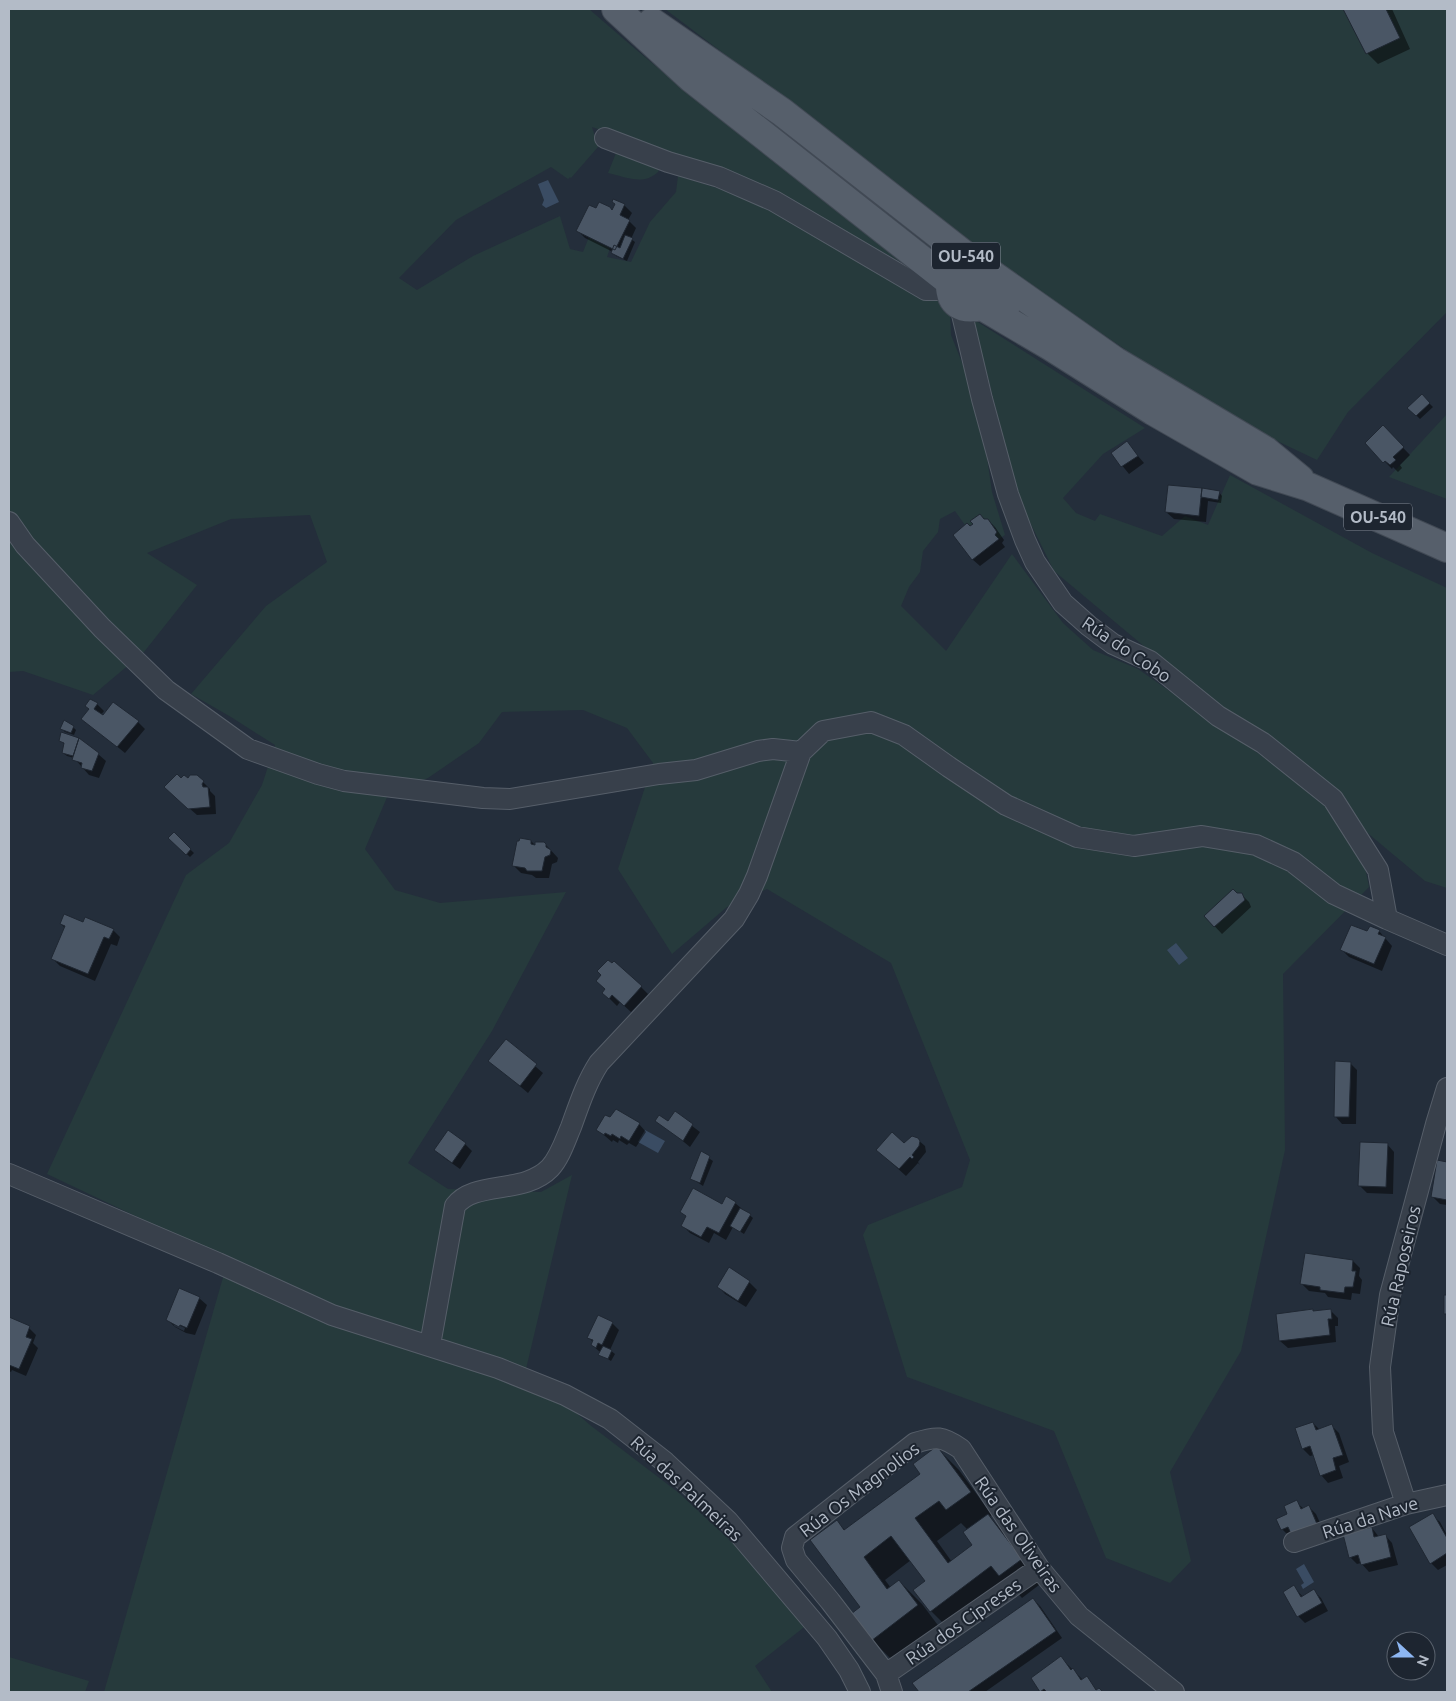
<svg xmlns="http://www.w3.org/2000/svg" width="1456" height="1701" font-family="Ubuntu,sans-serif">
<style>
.green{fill:#263a3c}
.water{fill:#3a4c63}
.shadow{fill:#0007;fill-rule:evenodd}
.building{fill:#4a5665;stroke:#1f2732}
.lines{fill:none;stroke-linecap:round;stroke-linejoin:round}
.minor-casing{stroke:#565e69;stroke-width:22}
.primary-casing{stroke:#414954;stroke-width:30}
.minor{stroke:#38404b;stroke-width:20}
.primary{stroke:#565f6b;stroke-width:28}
.labels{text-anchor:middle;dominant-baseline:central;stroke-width:4;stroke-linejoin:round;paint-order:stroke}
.shield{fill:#1d2530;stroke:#868e9a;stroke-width:1}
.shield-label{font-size:16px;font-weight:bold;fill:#b3bbc7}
.street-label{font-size:18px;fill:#b3bbc7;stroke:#1d2530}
</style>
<rect width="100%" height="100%" fill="#242e3b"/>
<path class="green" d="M9 9H589C699 106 817 193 934 281L762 184 592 127 598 147 571 178 570 177 568 179 551 167 456 220 399 278 417 290 473 256 560 216 570 249 583 252 589 237 610 248 607 257 631 262 650 222 676 192 678 176 743 196 785 216 920 299 944 298 950 312 951 335 971 385 985 444 992 492 1005 535 999 539 995 535 997 531 988 519H984L980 514 970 521 973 524 970 526 965 525 955 511 940 519 938 532 923 551 920 572 909 587 901 606 946 651 1012 554 1063 623 1093 650 1138 669 1269 761 1333 811 1364 862 1369 887 1283 974 1285 1150 1241 1351 1170 1472 1191 1561 1170 1583 1106 1558 1054 1431 907 1377 863 1235 868 1225 962 1187 970 1160 891 963 767 889 727 907 672 954 618 869 653 763 627 728 583 710 502 712 479 743 428 778 388 795 365 849 395 890 440 903 566 892 492 1031 408 1163 448 1189 541 1192 572 1175 526 1369 590 1425 679 1493 746 1555 808 1624 755 1666 772 1692H104L228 1260 47 1174 186 875 229 843 262 785 275 745 231 717 191 694 266 606 327 562 310 515 231 519 147 553 197 585 144 652 93 695 23 671 9 672Z
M665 9H1447V312L1348 412 1317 460 1275 440 1178 385 961 239 810 119Z
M616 153 659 170 658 172C643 186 626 177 608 173Z
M973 319 1145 428 1103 454 1063 498 1076 513 1095 521 1100 514 1162 536 1185 516 1208 525 1230 475 1372 553 1447 588V888L1425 881 1054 571 1019 500Z
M1447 414V499L1389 477Z
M9 1657 89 1681 85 1692H9Z"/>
<path class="water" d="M548 180 559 202 546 208 542 205 544 200 538 184Z
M1176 943 1188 958 1179 965 1167 950Z
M645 1130 665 1141 658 1153 638 1142Z
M1304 1564 1314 1582 1303 1589 1301 1585 1304 1583 1296 1569Z"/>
<path class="shadow" d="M1345 9H1392L1410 49 1378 64 1367 53Z
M614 200 624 205 632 213 628 220 636 228 631 239 635 242 627 261 616 256 613 252 585 238 577 230 596 210 613 212 616 205Z
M1422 396 1433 407 1420 419 1409 408Z
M1383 427 1410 455 1400 465 1402 468 1398 472 1393 467 1392 469 1367 443Z
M1127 443 1144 463 1129 474 1112 453Z
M1169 486 1219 492 1222 496 1221 503 1208 501 1206 522 1174 519 1166 512Z
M985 520H988L995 527 1004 540 1002 543 1005 547 980 566 972 559 970 528Z
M97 704 104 711 98 719 100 720 138 722 145 729 125 753 83 719Z
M73 727 76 730 74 735 65 732 62 729Z
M78 740 98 754 106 761 99 778 89 775 74 758 67 756 63 753 64 744 61 741Z
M188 780 203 782 210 789V791L215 796 216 814 197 815 173 794Z
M174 834 194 853 190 857 170 838Z
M531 841 536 846 546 845 558 858 557 862 552 864 549 878H536L532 875 521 873 513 865Z
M1237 894 1242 895 1249 902 1251 907 1222 934 1205 916Z
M84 923 113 930 120 937 117 946 111 944 95 981 60 966 53 959 65 928 61 924Z
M1379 931 1392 946 1382 971 1349 957 1342 950 1368 933Z
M641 987 648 994 631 1012 620 1002 617 1006 604 993 607 989Z
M506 1041 543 1073 528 1093 490 1061Z
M1350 1063 1357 1070 1356 1124H1342L1335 1116Z
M675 1113 700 1132 690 1147 657 1120 668 1123Z
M639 1124 646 1132 636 1147 629 1143 627 1145 619 1140 618 1143 613 1140 612 1142 598 1130Z
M917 1139 925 1146 926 1152 918 1162 920 1165 918 1163 906 1176 885 1157Z
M465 1144 472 1151 460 1169 443 1157 435 1150Z
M1387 1144 1394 1152 1393 1194 1367 1193 1360 1186Z
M701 1153 713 1161 703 1186 691 1178Z
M1438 1161 1447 1163V1205L1440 1204 1433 1197Z
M735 1203 753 1218 744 1234 733 1227 726 1240 714 1233 709 1243 690 1233 682 1225 687 1217 682 1212Z
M1353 1261 1360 1268 1359 1276 1362 1280 1360 1294 1352 1293 1351 1300 1328 1297 1325 1293 1309 1291 1302 1284Z
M729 1269 749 1282 757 1290 746 1307 725 1294 718 1286Z
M199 1298 207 1305 195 1335 186 1333 175 1327 168 1320ZM174 1323 185 1328 184 1331 174 1326Z
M1330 1310 1338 1318V1326H1335L1336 1342 1288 1348 1280 1341 1277 1316 1313 1311 1315 1313Z
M9 1319 29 1328 36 1335 33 1343 38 1348 26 1376 12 1370 11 1372 9 1371Z
M612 1323 619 1330 610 1350 615 1354 611 1361 600 1354 601 1353 592 1345 593 1342 589 1338Z
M1313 1423 1320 1430 1332 1426 1339 1433 1349 1462 1339 1466 1343 1478 1328 1483 1321 1475 1314 1455 1310 1456 1303 1449Z
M937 1448 959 1470 992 1515 989 1517 1010 1538 1043 1582 1022 1598 1013 1588 953 1633 931 1611 926 1582 911 1560 885 1580 891 1588 899 1581 922 1604 940 1628 894 1662 872 1640 836 1521 846 1531 921 1474ZM961 1523 968 1530 974 1545 952 1562 937 1541Z
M1296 1502 1304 1509 1309 1507 1316 1514 1324 1532 1289 1536 1282 1529Z
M1432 1515 1440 1522 1447 1535V1565L1438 1570 1431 1563Z
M1372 1528 1379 1537 1385 1535 1392 1543 1398 1565 1369 1572 1361 1563 1357 1564 1350 1557Z
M1294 1587 1303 1597 1314 1591 1321 1598 1328 1611 1305 1623 1298 1616Z
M1033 1599 1040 1606 1062 1638 985 1692H921L914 1683Z
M1061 1658 1083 1680 1086 1678 1097 1691 1099 1689 1102 1692H1043L1032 1678Z"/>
<path class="building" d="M1343 9H1386L1400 38 1366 54Z
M613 199 625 204 620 215 630 220 615 250 576 231 589 205 596 208 599 202 610 207 612 210 615 204 612 202Z
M625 235 633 238 623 259 611 253 614 245 620 248Z
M1422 394 1430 403 1416 416 1407 408Z
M1383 425 1404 447 1393 457 1396 460 1390 465 1385 461 1383 463 1365 443Z
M1127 441 1138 456 1121 467 1111 453Z
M1168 485 1202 488 1199 516 1165 512Z
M1202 488 1220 491 1218 500 1201 497Z
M980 514 984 519H988L997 532 995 535 999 539 972 560 953 535 967 523 970 526 973 524 970 521Z
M90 699 98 703 94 709 103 715 113 702 139 721 117 747 81 719 89 709 85 706Z
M64 720 74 726 71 733 60 729Z
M61 732 79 738 73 756 62 753 64 743 59 741Z
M79 738 99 753 92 771 81 768 82 763 72 760Z
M177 774 181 778 184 775 188 778 190 775H197L204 781 202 784 203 787H208L210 807 188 809 164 787Z
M174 832 191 849 186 855 168 838Z
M520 838 531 840V844L535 845V842H544L546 844V847L551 850 550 855 545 857 542 871H527L525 868 512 866 517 841H519Z
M1233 889 1237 893H1242L1245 900 1214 927 1204 916Z
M64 914 83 922 85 917 114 929 109 939 104 937 88 974 51 959 65 926 60 924Z
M1351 925 1367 931 1370 926 1380 930 1378 934 1386 937 1374 964 1340 950Z
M608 960 612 963 614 961 642 986 624 1006 612 995 609 999 602 993 605 989 596 981 601 975 597 971Z
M506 1039 537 1064 520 1086 488 1061Z
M1335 1061 1351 1062 1349 1117H1334Z
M616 1109 640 1123 629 1141 621 1136 620 1139 612 1134 611 1136 605 1133 604 1135 596 1130 605 1115 610 1117Z
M675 1111 693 1124 683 1141 655 1121 659 1115 668 1121Z
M448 1130 466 1143 452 1163 434 1150Z
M892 1132 904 1143 912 1136 918 1138 920 1141 919 1146 912 1155 914 1157 912 1159 910 1157 899 1169 876 1150Z
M1360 1142 1388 1143 1386 1187 1358 1186Z
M701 1151 710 1156 700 1183 690 1179Z
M1437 1160 1447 1162V1200L1431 1197Z
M693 1188 722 1204 726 1196 736 1202 719 1233 707 1227 701 1237 681 1226 686 1216 680 1212Z
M740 1208 751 1214 740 1232 730 1226Z
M1305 1253 1353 1260 1352 1271H1356L1353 1287H1345L1344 1293 1320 1290V1287L1300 1284Z
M729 1267 750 1281 738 1301 717 1287Z
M179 1288 200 1297 187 1328 180 1325 179 1327 166 1320Z
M1444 1295H1447V1314H1444Z
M1313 1309V1311L1331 1309 1332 1319H1328L1330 1335 1279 1341 1276 1314Z
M598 1315 613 1322 602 1345 598 1343 596 1348 591 1345 593 1340 587 1338Z
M9 1317 30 1326 26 1337 32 1339 19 1369 9 1365Z
M603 1346 612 1350 608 1359 598 1355Z
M1313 1422 1316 1430 1332 1424 1343 1455 1333 1458 1336 1470 1320 1476 1310 1446 1302 1449 1295 1428Z
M937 1446 971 1492 946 1510 939 1501 915 1518 948 1563 972 1545 963 1532 988 1514 1022 1559 999 1576 991 1566 930 1612 913 1590 925 1581 891 1536 864 1557 887 1589 899 1580 918 1605 871 1641 851 1614 860 1607 810 1540 837 1520 844 1530 920 1474 913 1464Z
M1297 1500 1301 1509 1309 1505 1317 1524 1292 1536 1288 1527 1281 1530 1276 1519 1287 1514 1284 1506Z
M1433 1513 1447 1538V1553L1430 1564 1409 1527Z
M1372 1527 1374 1537 1386 1534 1391 1557 1361 1565 1358 1555 1349 1558 1343 1534Z
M1294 1585 1301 1597 1314 1589 1322 1603 1297 1617 1283 1592Z
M1033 1598 1056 1631 968 1692H919L912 1683Z
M1061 1656 1071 1670 1073 1668 1081 1680 1087 1676 1096 1690 1099 1688 1103 1692H1047L1044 1689 1040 1692 1031 1678Z"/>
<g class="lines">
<g class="minor-casing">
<path id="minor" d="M605 138 668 162 719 177 774 201 926 290H950
M960 306 982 399 1008 494 1025 540 1035 562 1063 603 1089 626 1113 644 1150 661 1218 716 1263 743 1333 799 1378 870 1387 919 1447 945
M9 522 25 545 102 628 166 690 248 749 318 774 344 781 483 798 510 799 659 774 696 770 758 751 773 749 801 752
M9 1174 218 1263 332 1315 498 1368 565 1395 610 1419 665 1462 728 1521 827 1638 849 1670 860 1692
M430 1345 455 1206C474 1180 524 1195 550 1168 560 1157 565 1141 571 1127 579 1105 586 1083 599 1063L734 919 749 894 757 876 801 752 823 731 871 722 904 735 949 767 1006 805 1077 837 1134 846 1202 836 1256 845 1293 862 1334 894 1387 919
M1406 1504 1383 1432 1380 1367 1390 1295 1436 1124 1447 1088
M1294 1542 1406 1504 1447 1495
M886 1674 1039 1568
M892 1692 886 1674 830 1601 796 1560 792 1548 795 1537 915 1443C937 1436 942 1436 961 1449L1039 1568 1079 1616 1174 1692"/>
</g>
<g class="primary-casing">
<path id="primary" d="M616 9 691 78 950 282C949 304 962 311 982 306L1050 346 1153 411 1258 471 1309 487 1447 548
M652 22 782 112 966 256 1115 361 1266 451 1300 479
M940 261 1005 310"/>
</g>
<use href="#minor" class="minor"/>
<use href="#primary" class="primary"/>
</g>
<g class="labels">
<g class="shield">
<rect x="932" y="242.5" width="68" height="27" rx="4"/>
<rect x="1344" y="503.5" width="68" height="27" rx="4"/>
</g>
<g class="shield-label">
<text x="966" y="256">OU-540</text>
<text x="1378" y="517">OU-540</text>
</g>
<g class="street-label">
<text transform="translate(1127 649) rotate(34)">Rúa do Cobo</text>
<text transform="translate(1400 1266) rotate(-77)">Rúa Raposeiros</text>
<text transform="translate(687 1488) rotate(43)">Rúa das Palmeiras</text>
<text transform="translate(859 1489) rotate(-37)">Rúa Os Magnolios</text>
<text transform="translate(1370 1517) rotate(-18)">Rúa da Nave</text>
<text transform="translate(1019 1534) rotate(55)">Rúa das Oliveiras</text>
<text transform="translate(963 1621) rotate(-35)">Rúa dos Cipreses</text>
</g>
</g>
<rect width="1456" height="1701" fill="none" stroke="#b3bbc7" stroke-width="20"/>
<g transform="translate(1411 1656) rotate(111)"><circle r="24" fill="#1d2530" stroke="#59616c"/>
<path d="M0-4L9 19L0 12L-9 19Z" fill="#8db6f2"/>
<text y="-8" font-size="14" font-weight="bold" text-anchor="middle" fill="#b3bbc7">N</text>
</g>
</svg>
